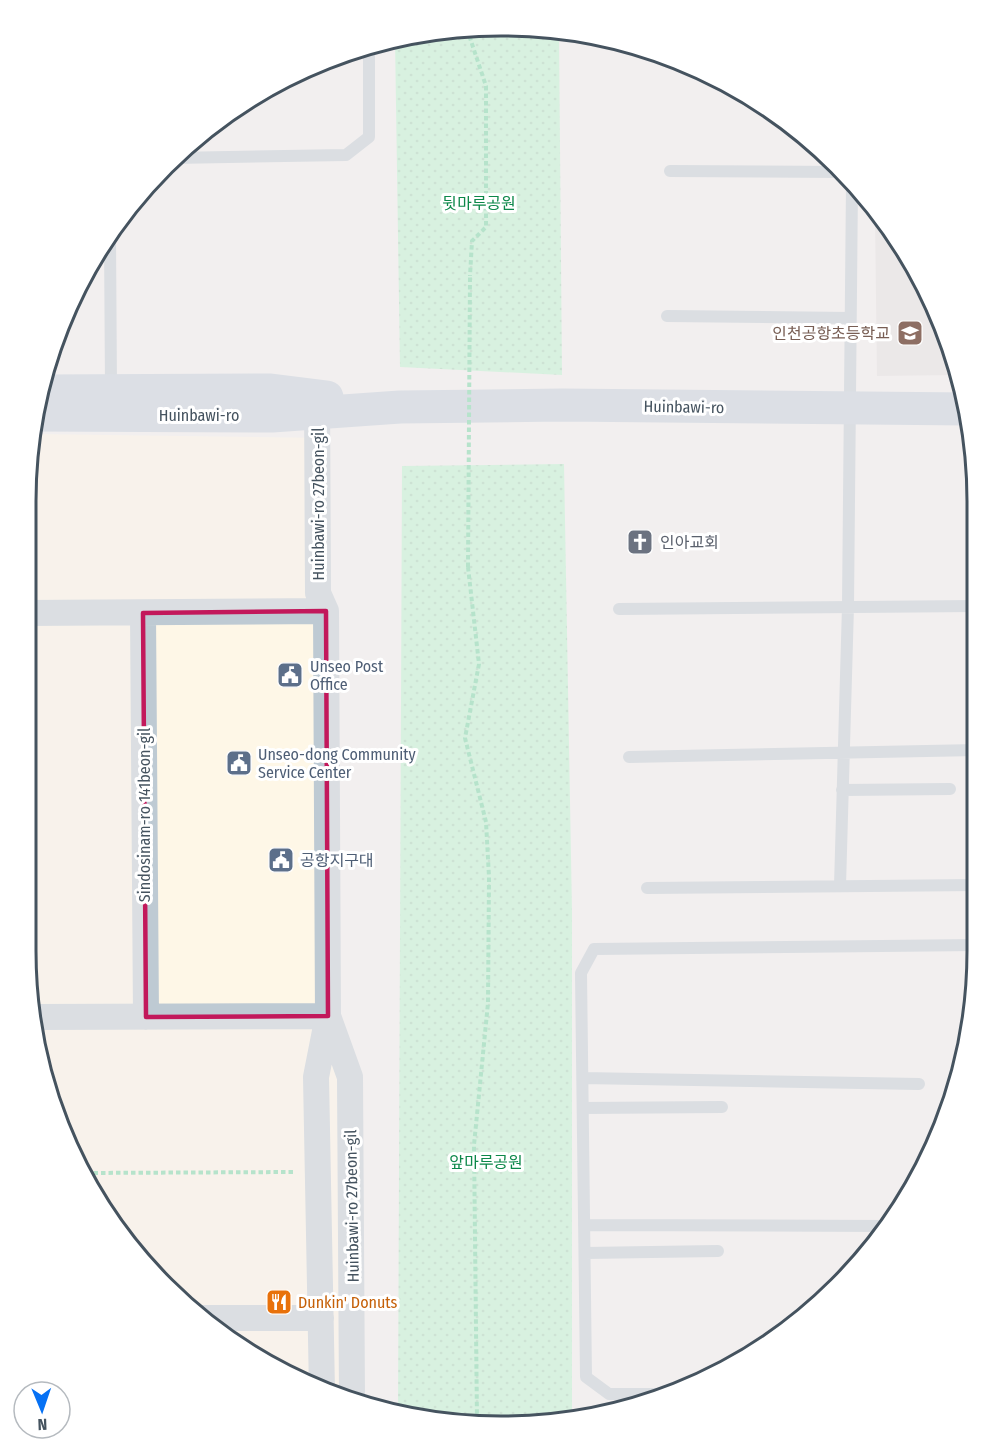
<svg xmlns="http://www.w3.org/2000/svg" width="1003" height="1452" font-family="'Fira Sans Condensed','Noto Sans KR',sans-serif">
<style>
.commercial{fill:#fef7e7}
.education{fill:#e3e0e1}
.park{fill:url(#park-dots)}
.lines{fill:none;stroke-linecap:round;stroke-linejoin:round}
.path{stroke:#6dd5a1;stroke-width:4;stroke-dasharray:4.5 3;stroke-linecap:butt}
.lane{stroke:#becad3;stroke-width:12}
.street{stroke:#becad3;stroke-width:26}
.secondary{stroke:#c0cdda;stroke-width:33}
.path-bridge{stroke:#6dd5a1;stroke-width:4;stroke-dasharray:4.5 3;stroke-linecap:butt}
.marked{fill:none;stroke:#c2185b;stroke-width:4.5;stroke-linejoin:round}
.labels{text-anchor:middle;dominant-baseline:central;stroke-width:6;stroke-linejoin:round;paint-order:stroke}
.park-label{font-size:16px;fill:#0d884a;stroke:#fff}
.education-label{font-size:16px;fill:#785e54;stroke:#fff;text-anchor:end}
.street-label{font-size:16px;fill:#45535f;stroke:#fff}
.worship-label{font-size:16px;fill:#5b616d;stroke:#fff;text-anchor:start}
.service-label{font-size:16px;fill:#4e5e75;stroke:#fff;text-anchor:start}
.food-label{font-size:16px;fill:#c56008;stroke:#fff;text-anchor:start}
.rim{fill:none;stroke:#45535f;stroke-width:3}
</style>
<defs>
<pattern id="park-dots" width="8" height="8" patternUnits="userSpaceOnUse" patternTransform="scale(1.5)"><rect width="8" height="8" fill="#b9f4cf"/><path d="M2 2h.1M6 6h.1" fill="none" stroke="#a0d3b4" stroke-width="1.8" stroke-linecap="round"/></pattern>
</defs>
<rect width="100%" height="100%" fill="#f2efef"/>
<path class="commercial" d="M32 434 327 438 342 1396 319 1390 188 1309 106 1215 42 1074 26 950V501Z"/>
<path class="education" d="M875 216 928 291 957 375 877 376Z"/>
<path class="park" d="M502 26 559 31 562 375 400 367 395 39 409 35Z
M564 464 572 912V1418L440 1422 398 1411 402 466Z"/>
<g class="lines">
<path class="path" d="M467 29 486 86V227L472 241 470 276
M468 567 479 664 465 738 486 822 489 877 488 1003 474 1145 477 1421
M86 1173 293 1172"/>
<path class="lane" d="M173 158 346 155 369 137V47
M670 171 843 172
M110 237 111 388
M667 316 850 318
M619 609 977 606
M629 757 977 750
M842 790 950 789
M840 886 848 606 852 184
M647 888 977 885
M583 1078 919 1084
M583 1108 722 1107
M584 1225 888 1226
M585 1253 718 1251
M664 1394H609L586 1377 581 973 594 949 977 945"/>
<path class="street" d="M317 396 318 593 326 611 328 1016 316 1077 322 1391
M26 613 326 611
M143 613 146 1017
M328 1016 350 1077 352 1399
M34 1017 328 1016
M203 1318H321"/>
<path class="secondary" d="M41 391 271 390 327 397
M34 415 272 416 400 407 562 405 968 409"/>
<path class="path-bridge" d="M468 567 470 276"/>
</g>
<path d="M0 0H1003V1452H0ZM326 611 328 1016 146 1017 143 613Z" fill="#f2efef" fill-opacity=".55" fill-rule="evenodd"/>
<path class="marked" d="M326 611 328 1016 146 1017 143 613Z"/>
<defs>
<g id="school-square" transform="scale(1.35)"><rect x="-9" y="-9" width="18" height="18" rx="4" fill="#8d6e63" stroke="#fff"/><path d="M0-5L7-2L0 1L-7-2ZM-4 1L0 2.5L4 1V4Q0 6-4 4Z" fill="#fff"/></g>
<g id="church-square" transform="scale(1.35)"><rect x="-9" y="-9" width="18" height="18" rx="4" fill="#6b7280" stroke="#fff"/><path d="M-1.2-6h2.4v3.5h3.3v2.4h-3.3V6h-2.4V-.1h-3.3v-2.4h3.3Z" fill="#fff"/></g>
<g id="civic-square" transform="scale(1.35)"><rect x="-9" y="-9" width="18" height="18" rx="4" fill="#5c6f8a" stroke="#fff"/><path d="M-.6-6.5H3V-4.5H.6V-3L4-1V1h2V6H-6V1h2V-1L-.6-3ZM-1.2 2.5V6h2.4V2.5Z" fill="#fff"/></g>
<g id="restaurant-square" transform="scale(1.35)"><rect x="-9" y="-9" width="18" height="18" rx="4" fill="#e8710a" stroke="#fff"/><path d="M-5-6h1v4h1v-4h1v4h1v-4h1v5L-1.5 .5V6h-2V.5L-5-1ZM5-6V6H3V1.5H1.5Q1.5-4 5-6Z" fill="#fff"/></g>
</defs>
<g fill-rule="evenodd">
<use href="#school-square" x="910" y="333"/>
<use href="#church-square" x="640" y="542"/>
<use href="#civic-square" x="290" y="675"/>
<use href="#civic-square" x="239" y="763"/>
<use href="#civic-square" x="281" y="860"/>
<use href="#restaurant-square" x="279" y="1302"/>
</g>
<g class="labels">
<g class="park-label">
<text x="479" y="203">뒷마루공원</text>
<text x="486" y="1162">앞마루공원</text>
</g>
<g class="education-label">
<text x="890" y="333">인천공항초등학교</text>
</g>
<g class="street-label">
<text transform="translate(684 407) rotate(1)">Huinbawi-ro</text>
<text x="199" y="415">Huinbawi-ro</text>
<text transform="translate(318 504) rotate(-90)">Huinbawi-ro 27beon-gil</text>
<text transform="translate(144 815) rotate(-90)">Sindosinam-ro 141beon-gil</text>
<text transform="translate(352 1206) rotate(-91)">Huinbawi-ro 27beon-gil</text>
</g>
<g class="worship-label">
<text x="660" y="542">인아교회</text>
</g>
<g class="service-label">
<text x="310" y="666">Unseo Post<tspan x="310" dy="18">Office</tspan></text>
<text x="258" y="754">Unseo-dong Community<tspan x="258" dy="18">Service Center</tspan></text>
<text x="300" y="860">공항지구대</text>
</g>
<g class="food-label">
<text x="298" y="1302">Dunkin' Donuts</text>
</g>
</g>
<path d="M0 0H1003V1452H0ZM501 36H502A465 465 0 0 1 967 501V951A465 465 0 0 1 502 1416H501A465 465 0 0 1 36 951V501A465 465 0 0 1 501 36Z" fill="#fff" fill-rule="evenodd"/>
<path class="rim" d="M501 36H502A465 465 0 0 1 967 501V951A465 465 0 0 1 502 1416H501A465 465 0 0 1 36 951V501A465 465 0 0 1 501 36Z"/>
<g transform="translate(42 1410) rotate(178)"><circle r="28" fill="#ffffff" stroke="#b5babf" stroke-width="1.5"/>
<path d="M0-4.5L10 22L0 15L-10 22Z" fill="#0671f4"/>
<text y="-9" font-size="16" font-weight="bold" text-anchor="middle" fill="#45535f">N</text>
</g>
</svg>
